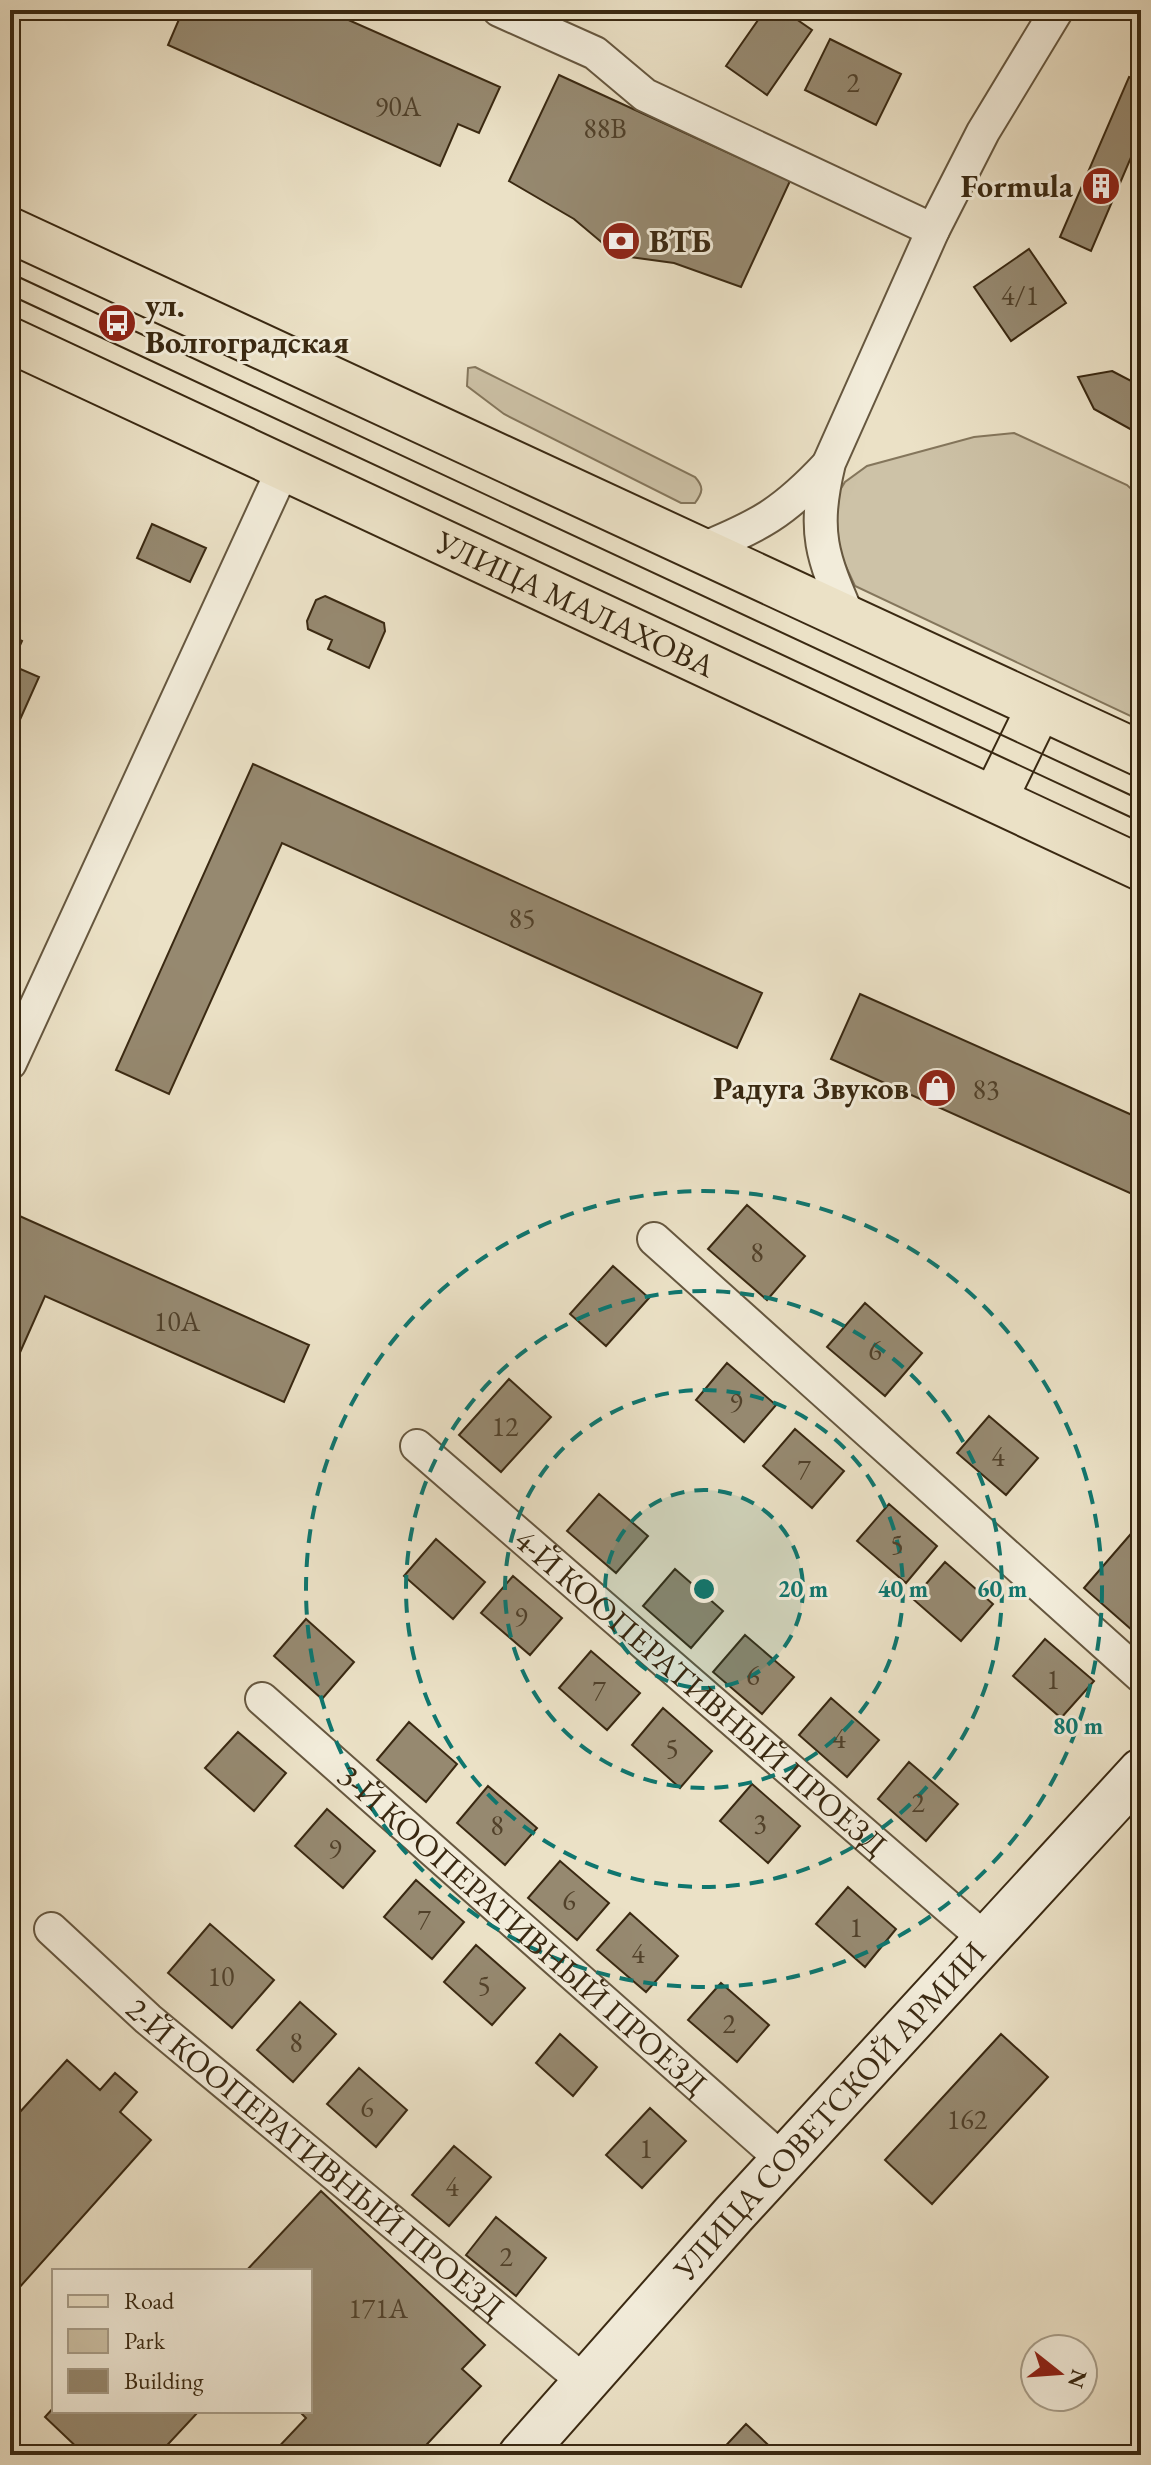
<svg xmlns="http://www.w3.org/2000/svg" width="1151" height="2465" font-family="'EB Garamond',serif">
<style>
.green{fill:#cdc2a7;stroke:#84765c;stroke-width:2}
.building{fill:#968970;stroke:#3a2912;stroke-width:2}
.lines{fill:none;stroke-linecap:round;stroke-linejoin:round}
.street-casing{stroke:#66573f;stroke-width:36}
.secondary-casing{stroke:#3a2912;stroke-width:48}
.primary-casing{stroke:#3a2912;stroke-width:48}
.street{stroke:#f2ecda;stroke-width:32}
.secondary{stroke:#f2ecda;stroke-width:44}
.primary{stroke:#ebe1c6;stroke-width:44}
.tram{stroke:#3a2912;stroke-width:2}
.ring{fill:none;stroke:#0f766e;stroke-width:4;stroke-dasharray:14 10}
.labels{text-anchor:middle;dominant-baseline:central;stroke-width:6;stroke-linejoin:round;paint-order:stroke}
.number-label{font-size:28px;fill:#51412a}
.poi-label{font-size:32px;font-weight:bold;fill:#3a2912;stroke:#f2ecda;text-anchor:end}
.street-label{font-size:32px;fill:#3a2912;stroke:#f2ecda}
.centre{fill:#0f766e;stroke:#f2ecda;stroke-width:4}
.ring-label{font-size:24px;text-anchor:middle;font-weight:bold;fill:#0f766e;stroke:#f2ecda;stroke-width:6;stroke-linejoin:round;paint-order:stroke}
</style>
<rect width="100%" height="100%" fill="#ebe1c6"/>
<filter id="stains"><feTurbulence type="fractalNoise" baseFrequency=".0025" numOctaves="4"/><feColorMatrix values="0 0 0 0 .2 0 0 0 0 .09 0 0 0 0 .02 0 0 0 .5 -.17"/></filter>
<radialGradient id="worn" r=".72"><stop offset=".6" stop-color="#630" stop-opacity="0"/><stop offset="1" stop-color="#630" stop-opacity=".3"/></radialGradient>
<path class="green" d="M475 367 695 477C704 487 703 492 695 503H681L504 414 467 386 468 368Z
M1014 433 1127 485 1141 498V721L855 586 831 534 830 506 845 482 867 466 974 437Z"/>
<path class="building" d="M183 10H326L500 87 479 133 458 124 440 166 168 45Z
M765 10H783L812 30 767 95 726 66Z
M830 39 901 74 876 125 805 90Z
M559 75 790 181 741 287 674 263 630 257 606 246 574 219 509 181Z
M1129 77 1141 83V134L1091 251 1060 237Z
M1029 249 1066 303 1011 341 974 287Z
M1112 371 1141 386V435L1094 409 1078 377Z
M152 524 206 548 190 582 137 558Z
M325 596 384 623 385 631 369 668 328 649 332 640 308 629 307 621 316 600Z
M10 635 22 641 11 665 39 677 10 742Z
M253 764 762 993 737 1048 282 843 169 1094 116 1070Z
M860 994 1141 1119V1198L831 1059Z
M747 1205 805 1256 767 1300 708 1249Z
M15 1214 309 1345 284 1402 45 1296 10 1375V1225Z
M613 1266 649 1298 606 1346 570 1314Z
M865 1303 922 1353 885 1396 827 1347Z
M727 1363 776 1405 744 1442 696 1400Z
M509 1379 551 1417 501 1472 459 1435Z
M989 1416 1038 1458 1006 1495 957 1453Z
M795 1429 844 1471 812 1508 763 1466Z
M599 1494 648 1536 616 1573 567 1531Z
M889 1504 937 1546 906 1583 857 1541Z
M1136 1528 1141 1532V1638L1084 1588Z
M436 1539 485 1582 453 1619 404 1576Z
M945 1562 993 1604 961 1641 913 1599Z
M675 1569 723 1611 691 1648 643 1606Z
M513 1576 562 1618 530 1655 481 1613Z
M306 1619 354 1662 322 1699 274 1656Z
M745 1635 794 1677 762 1714 713 1672Z
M1045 1639 1094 1681 1061 1718 1013 1676Z
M591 1651 640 1693 607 1730 559 1688Z
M831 1698 879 1740 847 1777 799 1735Z
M663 1708 712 1751 680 1788 632 1745Z
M409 1722 457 1764 426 1802 377 1760Z
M238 1732 286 1773 254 1811 205 1768Z
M909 1762 958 1804 926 1841 878 1799Z
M752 1784 800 1826 768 1863 720 1821Z
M488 1786 537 1828 505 1865 457 1823Z
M327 1809 375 1851 343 1888 295 1846Z
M560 1861 609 1903 577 1940 528 1898Z
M416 1880 464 1922 432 1959 384 1917Z
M848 1887 896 1929 865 1967 816 1924Z
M630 1913 678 1956 646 1992 597 1950Z
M210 1924 274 1980 232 2028 168 1973Z
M476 1945 525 1988 492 2025 444 1982Z
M721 1983 769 2025 737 2062 688 2020Z
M300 2002 336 2034 293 2082 257 2050Z
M560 2034 597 2067 573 2096 536 2063Z
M1001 2034 1048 2077 932 2204 885 2160Z
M67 2060 100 2090 115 2073 137 2092 120 2112 151 2140 10 2298V2123Z
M359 2068 407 2110 376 2147 327 2104Z
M650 2108 686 2141 642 2188 606 2155Z
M454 2146 491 2177 449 2226 412 2195Z
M321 2191 485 2345 462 2369 481 2386 417 2455H343L335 2447 328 2455H271L306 2418 299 2411H310V2271H246Z
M496 2217 546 2258 516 2296 466 2255Z
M54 2407V2411H199L158 2455H85L45 2417Z
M746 2424 779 2455H717Z"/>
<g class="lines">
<g class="street-casing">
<g id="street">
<path d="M499 10 595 53 645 95 933 230"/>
<path d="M700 550C759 526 783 513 827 466"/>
<path d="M850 621C822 556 812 534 829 463L933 230 983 132 1057 10"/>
<path d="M10 1063 284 467"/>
<path d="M654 1239 1141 1676"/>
<path id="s1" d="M417 1446 984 1938"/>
<path id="s2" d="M262 1699 784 2161"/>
<path id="s3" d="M51 1929 148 2019 586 2383"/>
</g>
</g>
<g class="secondary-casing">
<g id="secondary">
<path id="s4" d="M521 2455 733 2215 1141 1771"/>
</g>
</g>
<g class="primary-casing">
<g id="primary">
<path d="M10 230 1141 754"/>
<path id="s5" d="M10 340 1141 868"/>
<path d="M995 798 1039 708"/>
</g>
</g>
<use href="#street" class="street"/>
<use href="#secondary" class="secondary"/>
<use href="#primary" class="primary"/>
<path class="tram" d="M10 273 1141 800
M10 295 1141 822"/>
</g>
<circle cx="704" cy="1589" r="99" fill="#0f766e" fill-opacity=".12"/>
<g class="ring">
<circle cx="704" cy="1589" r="99"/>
<circle cx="704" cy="1589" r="199"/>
<circle cx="704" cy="1589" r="298"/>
<circle cx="704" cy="1589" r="398"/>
</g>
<defs>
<g id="building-disc" transform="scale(2)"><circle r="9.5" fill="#8f2418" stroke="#f2ecda"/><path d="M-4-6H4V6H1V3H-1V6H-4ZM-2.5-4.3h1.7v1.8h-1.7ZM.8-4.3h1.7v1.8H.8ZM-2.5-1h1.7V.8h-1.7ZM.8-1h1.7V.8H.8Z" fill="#fff"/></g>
<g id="bank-disc" transform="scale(2)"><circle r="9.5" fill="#8f2418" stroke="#f2ecda"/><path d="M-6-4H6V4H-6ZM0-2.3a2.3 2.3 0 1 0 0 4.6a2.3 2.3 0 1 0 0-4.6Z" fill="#fff"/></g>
<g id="bus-disc" transform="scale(2)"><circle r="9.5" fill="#8f2418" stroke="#f2ecda"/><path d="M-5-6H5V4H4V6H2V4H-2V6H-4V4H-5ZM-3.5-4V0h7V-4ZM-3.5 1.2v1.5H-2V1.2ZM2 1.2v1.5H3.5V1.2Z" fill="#fff"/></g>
<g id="shop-disc" transform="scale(2)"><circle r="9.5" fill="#8f2418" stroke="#f2ecda"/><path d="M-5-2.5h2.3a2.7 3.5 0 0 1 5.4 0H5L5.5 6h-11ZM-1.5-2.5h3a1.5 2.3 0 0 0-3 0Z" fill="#fff"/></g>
</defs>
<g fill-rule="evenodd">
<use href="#building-disc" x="1101" y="186"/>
<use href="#bank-disc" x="621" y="241"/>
<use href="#bus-disc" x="117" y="323"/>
<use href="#shop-disc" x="937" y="1088"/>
</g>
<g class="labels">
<g class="number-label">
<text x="853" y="82">2</text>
<text x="398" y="106">90А</text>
<text x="605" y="128">88В</text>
<text x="1020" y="295">4/1</text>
<text x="522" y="918">85</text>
<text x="986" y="1089">83</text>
<text x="757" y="1252">8</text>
<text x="177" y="1321">10А</text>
<text x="875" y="1350">6</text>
<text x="736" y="1402">9</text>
<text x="505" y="1426">12</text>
<text x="998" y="1456">4</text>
<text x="804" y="1469">7</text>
<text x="897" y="1544">5</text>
<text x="521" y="1616">9</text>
<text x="753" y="1675">6</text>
<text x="1053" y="1679">1</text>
<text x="599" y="1690">7</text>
<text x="839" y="1738">4</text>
<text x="672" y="1748">5</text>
<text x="918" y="1802">2</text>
<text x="760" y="1823">3</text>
<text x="497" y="1825">8</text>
<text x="335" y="1848">9</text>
<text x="569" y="1900">6</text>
<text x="424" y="1919">7</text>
<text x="856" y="1927">1</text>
<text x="638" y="1953">4</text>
<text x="221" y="1976">10</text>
<text x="484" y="1985">5</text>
<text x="729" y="2023">2</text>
<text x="296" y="2042">8</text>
<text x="367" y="2107">6</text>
<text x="967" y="2119">162</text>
<text x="646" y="2148">1</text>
<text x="452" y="2186">4</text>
<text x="506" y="2256">2</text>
<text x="378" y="2308">171А</text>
</g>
<g class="poi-label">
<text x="1073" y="186">Formula</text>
<text x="649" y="241" text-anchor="start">ВТБ</text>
<text x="145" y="305" text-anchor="start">ул.<tspan x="145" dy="37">Волгоградская</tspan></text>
<text x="909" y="1088">Радуга Звуков</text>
</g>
<g class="street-label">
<text stroke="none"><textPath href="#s5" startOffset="624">УЛИЦА МАЛАХОВА</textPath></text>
<text stroke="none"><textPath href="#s1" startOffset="376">4-Й КООПЕРАТИВНЫЙ ПРОЕЗД</textPath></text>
<text stroke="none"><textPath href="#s2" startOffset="348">3-Й КООПЕРАТИВНЫЙ ПРОЕЗД</textPath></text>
<text stroke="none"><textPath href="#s4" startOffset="462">УЛИЦА СОВЕТСКОЙ АРМИИ</textPath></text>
<text stroke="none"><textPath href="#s3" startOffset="350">2-Й КООПЕРАТИВНЫЙ ПРОЕЗД</textPath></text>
</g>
</g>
<circle cx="704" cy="1589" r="12" class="centre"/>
<g class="ring-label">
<text x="803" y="1597">20 m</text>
<text x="903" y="1597">40 m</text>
<text x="1002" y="1597">60 m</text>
<text x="1078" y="1734">80 m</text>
</g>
<rect width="1151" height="2465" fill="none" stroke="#ebe1c6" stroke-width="40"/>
<rect x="12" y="12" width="1127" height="2441" fill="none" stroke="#3a2912" stroke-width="4"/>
<rect x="20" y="20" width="1111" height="2425" fill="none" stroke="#3a2912" stroke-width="2"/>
<rect x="52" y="2269" width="260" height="144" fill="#f2ecda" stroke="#a89e8a" stroke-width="2"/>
<rect x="68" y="2295" width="40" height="12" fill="#ebe1c6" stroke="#a89e8a" stroke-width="2"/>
<text x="124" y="2309" font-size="24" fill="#3a2912">Road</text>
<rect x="68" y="2329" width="40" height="24" fill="#cdc2a7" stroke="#a89e8a" stroke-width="2"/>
<text x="124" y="2349" font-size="24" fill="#3a2912">Park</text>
<rect x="68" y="2369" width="40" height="24" fill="#968970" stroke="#a89e8a" stroke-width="2"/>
<text x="124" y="2389" font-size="24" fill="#3a2912">Building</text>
<g transform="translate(1059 2373) rotate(107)"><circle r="38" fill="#f2ecda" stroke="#a89e8a" stroke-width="2"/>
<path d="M0-6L14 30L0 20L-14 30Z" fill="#8f2418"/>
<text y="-12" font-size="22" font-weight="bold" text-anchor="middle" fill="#3a2912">N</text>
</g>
<rect width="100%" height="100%" filter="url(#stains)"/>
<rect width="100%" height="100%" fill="url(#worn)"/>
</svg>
